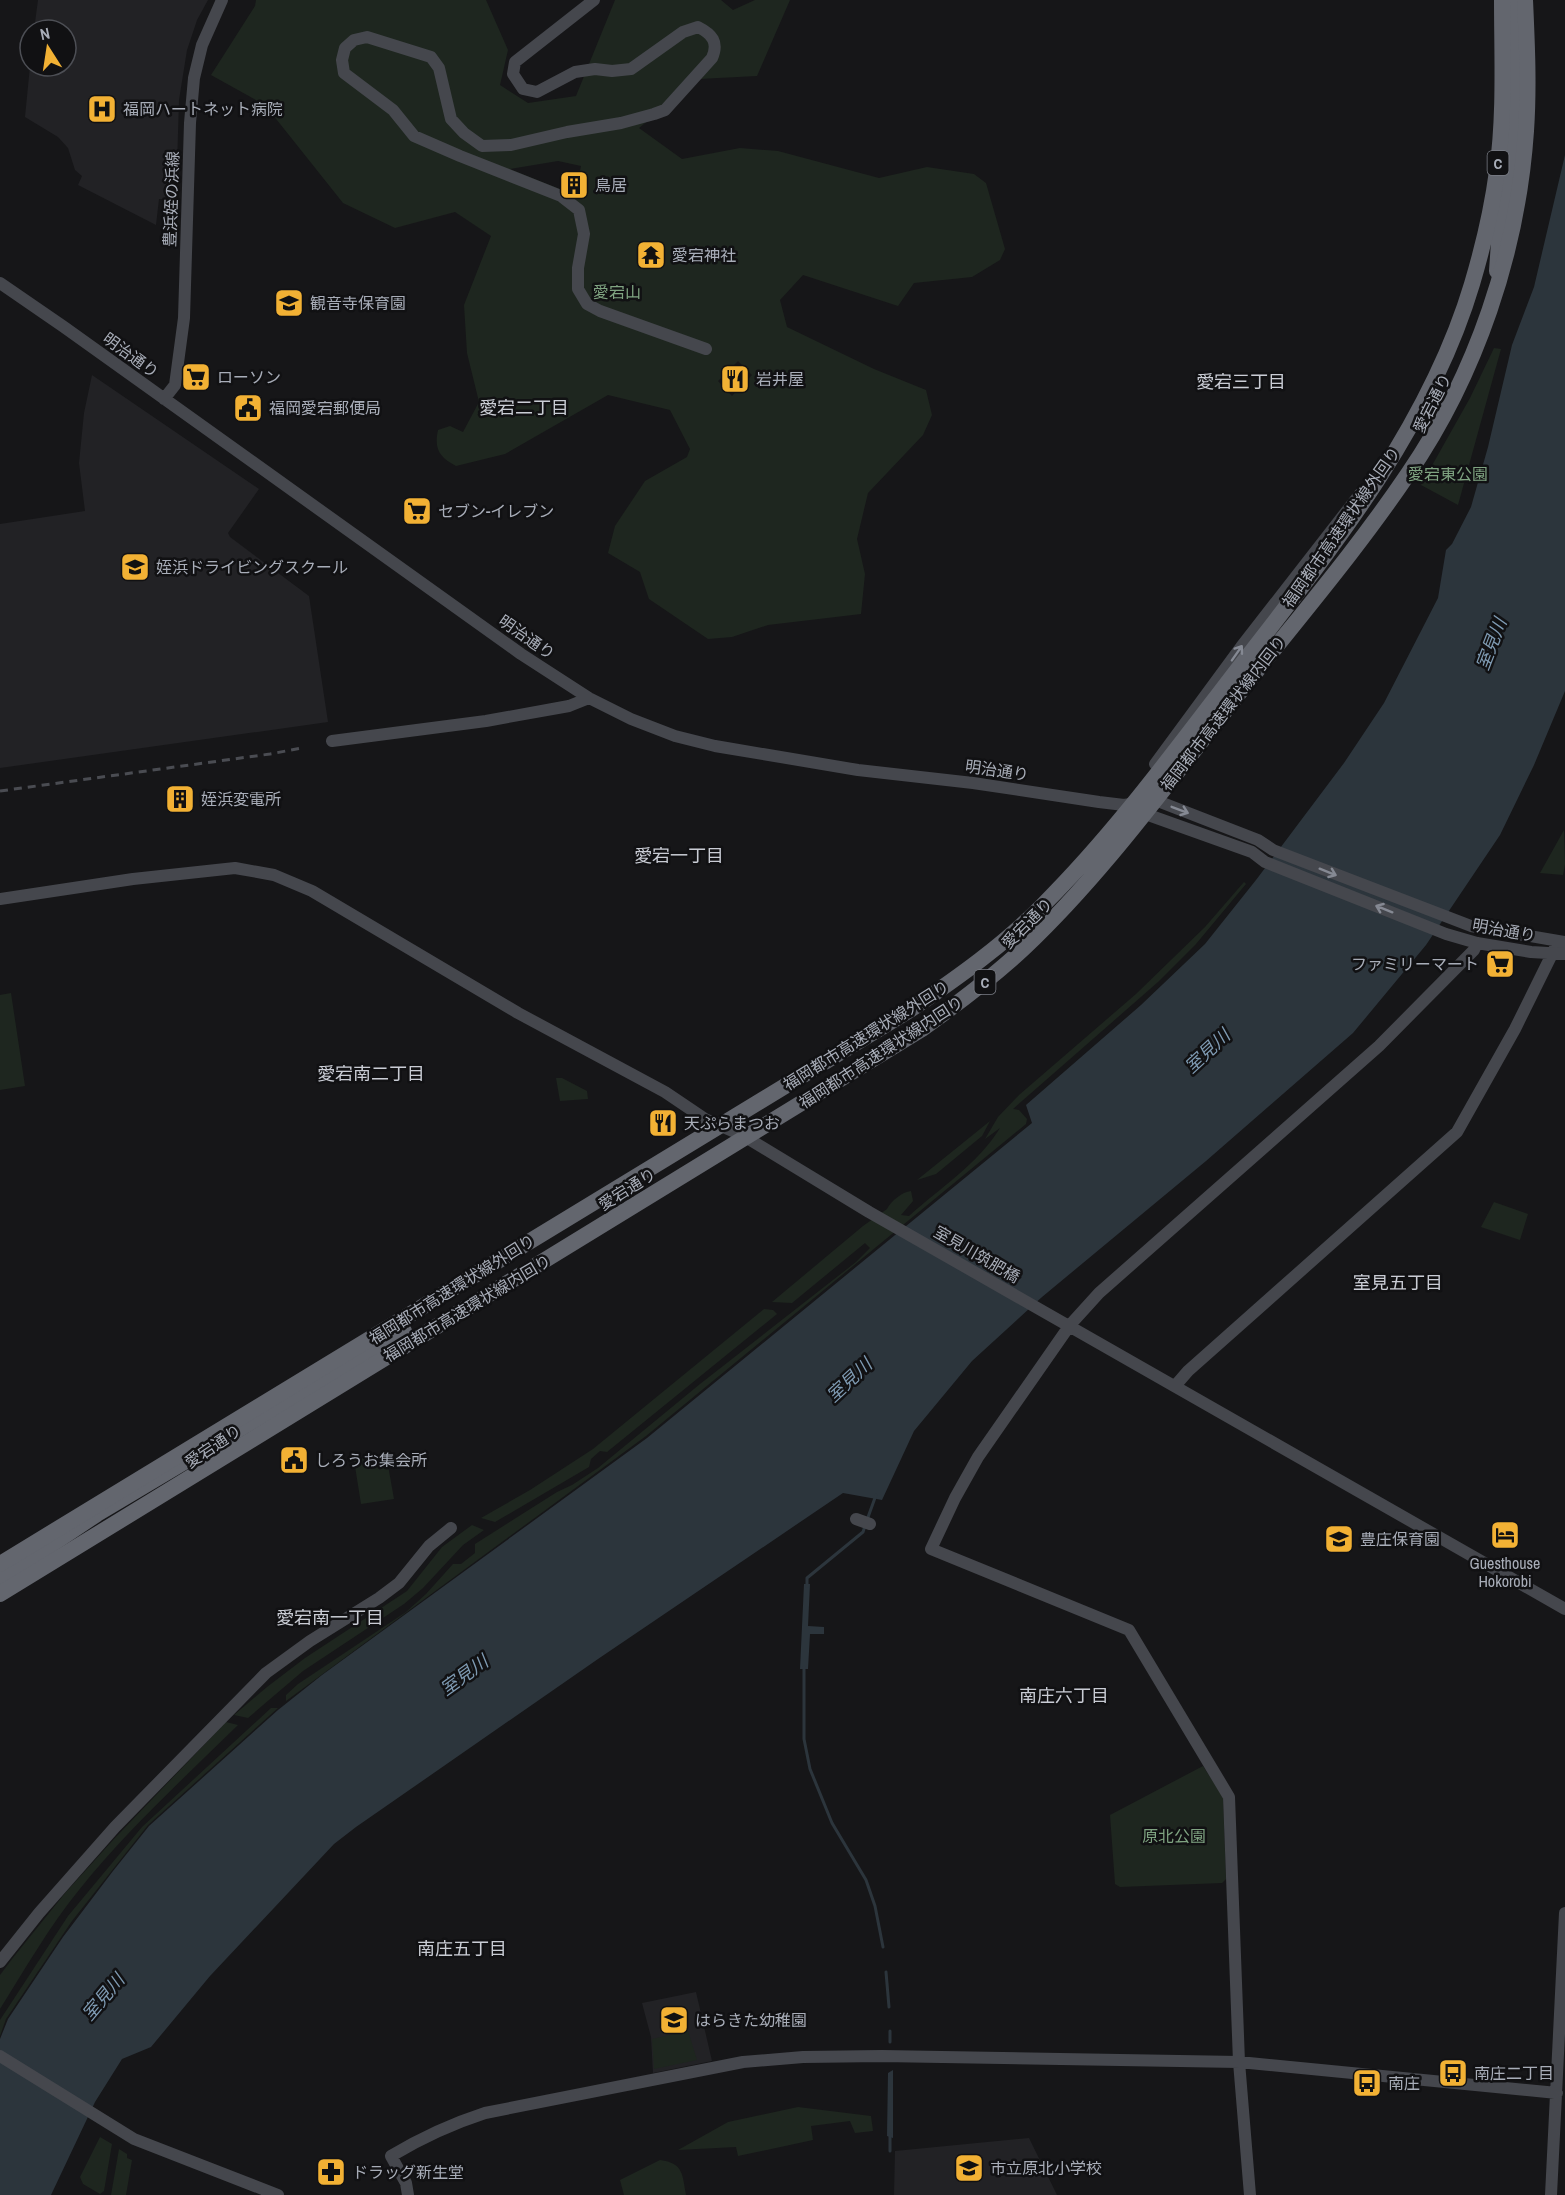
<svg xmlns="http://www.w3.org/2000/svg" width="1565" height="2195" font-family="'Archivo Narrow','Noto Sans JP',sans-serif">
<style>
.built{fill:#222225}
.green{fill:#1e261f;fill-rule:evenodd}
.water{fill:#2c353c}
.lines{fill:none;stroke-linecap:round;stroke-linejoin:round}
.stream{stroke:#2c353c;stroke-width:3}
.secondary{stroke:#45474d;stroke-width:12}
.highway{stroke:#63666e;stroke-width:16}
.rail{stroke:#4a4c52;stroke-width:3;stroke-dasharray:8 6;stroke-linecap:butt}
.highway-bridge{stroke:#63666e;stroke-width:16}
.oneway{stroke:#858993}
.labels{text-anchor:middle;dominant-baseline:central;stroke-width:5;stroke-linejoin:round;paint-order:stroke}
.shield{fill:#111113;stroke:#7b7e86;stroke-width:1.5}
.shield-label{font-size:15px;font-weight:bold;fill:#a8adb8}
.poi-label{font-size:16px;fill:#a8adb8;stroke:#111113;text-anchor:start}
.street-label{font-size:16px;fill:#a8adb8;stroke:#111113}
.park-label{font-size:16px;fill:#7fa381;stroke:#111113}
.neighbourhood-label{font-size:18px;fill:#c9ccd4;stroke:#111113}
.water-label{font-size:18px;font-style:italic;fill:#7f9bb3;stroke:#111113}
</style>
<rect width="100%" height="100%" fill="#161618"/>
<path class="built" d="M38 0H208L197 20 187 50 179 100 176 200 159 199 156 225 78 185 82 176 75 170 68 148 58 137 25 117 30 66H66V30H34Z
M92 375 259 489 228 533 230 537 309 596 328 722 0 768V524L85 511 79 463 84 413Z
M696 1992 712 2061 653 2073 651 2037 642 2003Z
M1029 2138 1057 2195H894L895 2151Z"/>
<path class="green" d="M256 0H486L508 50 500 85 528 103 576 96 615 0H721L733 10 755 0H790L757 76 699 79 639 128 682 159 740 148 778 151 879 178 927 167 974 174 986 183 1005 249 1000 260 972 277 914 283 898 306 803 275 780 300 787 327 874 369 926 390 932 415 923 435 868 493 857 539 865 574 861 614 768 625 732 637 708 639 649 599 640 572 608 553 615 526 645 481 687 457 690 449 670 410 608 395 505 454 456 466C439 457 434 449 438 430L450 426 463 432 479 402 467 353 464 305 491 236 455 212 395 228 343 203 265 105 211 75 255 6ZM558 161 581 166 575 195 510 169ZM738 361 752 375 732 396 718 381Z
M1494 348 1501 349 1458 505 1421 485 1470 398Z
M1564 830 1565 864 1563 875 1540 873Z
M1244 882 1246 884 1196 944 1158 982 1013 1109 1019 1110 1027 1119 1026 1124 646 1436 286 1701V1695L298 1684 406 1612 426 1594 453 1564H461L475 1553V1544L557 1492 572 1485 598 1468 700 1384 856 1262 870 1248 865 1243 792 1303 772 1302 863 1226 887 1209C891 1201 902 1192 911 1191L913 1201 901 1215 909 1216C940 1188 978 1164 1000 1128L985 1139 998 1117 1019 1095 1136 994 1205 927Z
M11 993 25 1086 0 1090V995Z
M556 1078H562L587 1091 588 1099 560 1101Z
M990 1121 982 1136 936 1174 917 1180Z
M1494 1202 1528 1214 1520 1240 1481 1227Z
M764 1309 773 1310 777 1314 607 1452 600 1451 591 1459 589 1467 495 1522 481 1518 530 1490 593 1449Z
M386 1454 394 1499 361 1504 354 1460Z
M472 1525 484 1530 463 1545 423 1588 404 1604 303 1671 248 1718 234 1715 267 1687 305 1658 407 1591 442 1547Z
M271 1708H278L148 1825 72 1921 6 2019 0 2036V2020L68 1916 142 1827Z
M226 1722 238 1725C183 1779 127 1830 79 1890 49 1927 25 1969 0 2009V1975L12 1959 66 1892 114 1839Z
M1203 1766 1223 1797 1226 1879 1222 1883 1120 1887 1115 1884 1110 1815Z
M688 2031 697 2060 654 2069 652 2039Z
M798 2107 871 2116 873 2131 855 2133 850 2121 811 2126 813 2140 738 2156 736 2147 678 2150 728 2122Z
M100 2137 112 2144 104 2191 100 2194 83 2184 80 2177Z
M119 2149 127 2154V2158L132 2160 126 2195H111Z
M660 2160C684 2163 682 2175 686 2195H624L620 2180Z"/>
<path class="water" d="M1565 155V691L1534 765 1500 835 1426 945 1353 1033 1206 1161 1042 1297 972 1361 914 1431 882 1500 843 1493 598 1659 356 1827 334 1844 210 1976 151 2047 122 2059 95 2102 51 2195H0V2039L8 2019 63 1937 113 1871 149 1826 278 1710 322 1675 647 1438 1032 1123 1026 1105 1141 1005 1205 944 1256 880 1344 763 1384 703 1438 598 1446 550 1452 544 1471 507 1488 447 1512 345 1534 287Z
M804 1584H810L808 1626 824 1627V1634H810L808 1669H800Z
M893 2070V2138L887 2136 888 2073Z"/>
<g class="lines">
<path class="stream" d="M867 1520 876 1495
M807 1586V1578L863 1532 865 1526
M804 1667V1739L810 1769 832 1823 866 1880 875 1906 883 1947
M886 1972 889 2007
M890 2031V2042
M890 2151V2134"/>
<path class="secondary" d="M594 0 515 62 513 74 523 89 537 92 575 72 595 69 612 71 631 69 683 32 698 27C712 34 719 42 712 58L665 110 654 114 621 123 567 132 511 145 482 146 464 133 451 119 439 68 431 57 367 37 354 40 345 48 342 60 344 73 393 110 414 136 460 156 561 196 579 210 584 234 578 268V289L587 304 600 311 706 349
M0 283 64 327 521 654 589 698 631 719 675 736 715 746 858 770 973 783 1099 802 1124 805 1155 800 1258 840 1273 850 1471 926 1565 942
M164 399 175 385 184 318 190 123 194 78 202 45 222 0
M332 741 486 721 569 706 589 698
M1155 764 1241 647 1360 494
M1140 812 1252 852 1265 862 1446 934 1477 943 1531 952 1565 954
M0 899 133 879 235 868 274 875 312 891 518 1013 665 1092 705 1119 744 1136 869 1212 1565 1609
M1175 1386 1188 1371 1457 1132 1515 1029 1558 942
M856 1519 870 1524
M0 1962 39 1913 115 1827 266 1673 310 1641 379 1598 399 1583 429 1546 451 1528
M0 2056 134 2139 278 2195
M408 2195 406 2183 391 2156C421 2138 451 2124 485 2113L743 2062 803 2057 882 2056 1239 2062 1557 2093
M1250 2195 1239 2062 1229 1797 1129 1630 931 1549 955 1498 978 1457 1070 1325 1099 1293 1379 1046 1474 950 1477 943
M1551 2195 1565 1913"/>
<path class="highway" d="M1497 271 1500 227 1511 168 1514 134 1517 68V0
M0 1579 97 1514 404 1331"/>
<path class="rail" d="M0 791 270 754 302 748"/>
<path class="highway-bridge" d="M0 1564 910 1010C957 978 1004 945 1044 904 1113 835 1172 755 1231 678 1324 558 1428 432 1472 284 1483 247 1492 209 1497 171 1505 115 1502 56 1502 0
M0 1594 922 1029C957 1004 992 978 1024 948 1099 877 1161 792 1225 711 1286 632 1352 557 1408 474 1476 375 1518 251 1526 131 1529 87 1527 44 1525 0"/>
</g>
<defs><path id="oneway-shaft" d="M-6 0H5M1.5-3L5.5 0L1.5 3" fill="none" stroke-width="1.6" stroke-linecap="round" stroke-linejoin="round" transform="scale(1.5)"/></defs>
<g class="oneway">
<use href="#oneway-shaft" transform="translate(1237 653) rotate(-55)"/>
<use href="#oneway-shaft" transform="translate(1180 810) rotate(21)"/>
<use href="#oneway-shaft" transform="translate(1328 872) rotate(22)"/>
<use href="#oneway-shaft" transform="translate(1384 909) rotate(-158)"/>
</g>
<defs>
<g id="hospital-square" transform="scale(1.5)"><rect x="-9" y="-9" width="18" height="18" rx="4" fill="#f2b134" stroke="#111113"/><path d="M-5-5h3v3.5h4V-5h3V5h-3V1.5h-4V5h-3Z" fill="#111"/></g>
<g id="building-square" transform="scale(1.5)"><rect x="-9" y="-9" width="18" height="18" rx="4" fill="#f2b134" stroke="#111113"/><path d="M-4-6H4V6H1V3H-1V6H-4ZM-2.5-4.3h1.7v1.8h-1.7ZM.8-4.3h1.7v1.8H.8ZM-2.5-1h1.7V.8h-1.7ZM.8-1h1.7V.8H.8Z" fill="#111"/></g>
<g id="temple-square" transform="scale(1.5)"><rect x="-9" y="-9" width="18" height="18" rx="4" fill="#f2b134" stroke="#111113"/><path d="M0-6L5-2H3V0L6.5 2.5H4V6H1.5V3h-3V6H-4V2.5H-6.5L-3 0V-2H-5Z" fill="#111"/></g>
<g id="school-square" transform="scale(1.5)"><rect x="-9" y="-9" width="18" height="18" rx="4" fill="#f2b134" stroke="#111113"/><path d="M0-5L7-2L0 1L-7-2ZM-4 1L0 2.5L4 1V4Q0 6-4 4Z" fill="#111"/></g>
<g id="supermarket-square" transform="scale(1.5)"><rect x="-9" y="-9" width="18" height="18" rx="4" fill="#f2b134" stroke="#111113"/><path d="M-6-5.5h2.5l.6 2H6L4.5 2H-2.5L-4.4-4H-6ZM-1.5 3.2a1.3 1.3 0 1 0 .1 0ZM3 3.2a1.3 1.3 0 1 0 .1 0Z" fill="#111"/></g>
<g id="restaurant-square" transform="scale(1.5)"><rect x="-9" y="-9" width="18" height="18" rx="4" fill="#f2b134" stroke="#111113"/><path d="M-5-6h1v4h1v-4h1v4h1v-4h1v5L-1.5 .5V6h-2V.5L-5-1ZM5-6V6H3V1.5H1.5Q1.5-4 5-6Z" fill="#111"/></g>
<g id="civic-square" transform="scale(1.5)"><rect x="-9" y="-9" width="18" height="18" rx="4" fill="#f2b134" stroke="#111113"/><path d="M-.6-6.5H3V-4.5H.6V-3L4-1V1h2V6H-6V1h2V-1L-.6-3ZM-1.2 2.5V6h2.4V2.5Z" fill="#111"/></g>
<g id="hotel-square" transform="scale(1.5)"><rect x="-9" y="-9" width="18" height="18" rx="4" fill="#f2b134" stroke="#111113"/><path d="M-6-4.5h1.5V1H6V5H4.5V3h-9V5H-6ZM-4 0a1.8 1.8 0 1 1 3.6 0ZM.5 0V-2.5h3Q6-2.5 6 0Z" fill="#111"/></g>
<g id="bus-square" transform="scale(1.5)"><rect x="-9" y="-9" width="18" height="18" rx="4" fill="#f2b134" stroke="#111113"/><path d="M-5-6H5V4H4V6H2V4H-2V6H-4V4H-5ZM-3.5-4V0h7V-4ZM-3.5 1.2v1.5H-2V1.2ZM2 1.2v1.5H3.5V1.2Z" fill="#111"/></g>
<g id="pharmacy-square" transform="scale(1.5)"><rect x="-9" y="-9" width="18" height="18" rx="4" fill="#f2b134" stroke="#111113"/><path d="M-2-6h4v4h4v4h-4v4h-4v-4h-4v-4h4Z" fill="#111"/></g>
</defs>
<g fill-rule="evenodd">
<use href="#hospital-square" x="102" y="109"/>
<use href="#building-square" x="574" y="185"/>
<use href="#temple-square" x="651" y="255"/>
<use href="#school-square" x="289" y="303"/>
<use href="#supermarket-square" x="196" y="377"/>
<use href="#restaurant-square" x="735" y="379"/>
<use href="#civic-square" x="248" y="408"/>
<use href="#supermarket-square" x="417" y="511"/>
<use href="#school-square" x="135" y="567"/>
<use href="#building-square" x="180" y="799"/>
<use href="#supermarket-square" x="1500" y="964"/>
<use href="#restaurant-square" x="663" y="1123"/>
<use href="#civic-square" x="294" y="1460"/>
<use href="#hotel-square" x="1505" y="1535"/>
<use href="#school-square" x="1339" y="1539"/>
<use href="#school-square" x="674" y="2020"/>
<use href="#bus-square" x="1453" y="2073"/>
<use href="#bus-square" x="1367" y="2083"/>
<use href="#school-square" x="969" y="2168"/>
<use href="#pharmacy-square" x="331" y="2172"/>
</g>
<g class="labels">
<g class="shield">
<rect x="1487.5" y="151" width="21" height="24" rx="4.5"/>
<rect x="974.5" y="970" width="21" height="24" rx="4.5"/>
</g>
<g class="shield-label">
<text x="1498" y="163">C</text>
<text x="985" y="982">C</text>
</g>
<g class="poi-label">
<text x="123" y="109">福岡ハートネット病院</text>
<text x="595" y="185">鳥居</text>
<text x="672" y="255">愛宕神社</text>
<text x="310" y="303">観音寺保育園</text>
<text x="217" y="377">ローソン</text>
<text x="756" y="379">岩井屋</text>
<text x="269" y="408">福岡愛宕郵便局</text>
<text x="438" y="511">セブン-イレブン</text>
<text x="156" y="567">姪浜ドライビングスクール</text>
<text x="201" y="799">姪浜変電所</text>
<text x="1479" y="964" text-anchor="end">ファミリーマート</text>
<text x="684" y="1123">天ぷらまつお</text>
<text x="315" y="1460">しろうお集会所</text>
<text x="1360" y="1539">豊庄保育園</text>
<text x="1505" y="1563" text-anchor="middle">Guesthouse<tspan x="1505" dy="18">Hokorobi</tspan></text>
<text x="695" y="2020">はらきた幼稚園</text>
<text x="1474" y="2073">南庄二丁目</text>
<text x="1388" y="2083">南庄</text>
<text x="990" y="2168">市立原北小学校</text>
<text x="352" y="2172">ドラッグ新生堂</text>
</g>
<g class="street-label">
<text transform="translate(171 199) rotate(-88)">豊浜姪の浜線</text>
<text transform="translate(131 355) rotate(36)">明治通り</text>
<text transform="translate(1432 403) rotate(-63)">愛宕通り</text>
<text transform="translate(1341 527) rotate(-55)">福岡都市高速環状線外回り</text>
<text transform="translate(527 637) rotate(35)">明治通り</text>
<text transform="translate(1223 713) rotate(-52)">福岡都市高速環状線内回り</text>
<text transform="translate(997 770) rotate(8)">明治通り</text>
<text transform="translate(1027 923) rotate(-45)">愛宕通り</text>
<text transform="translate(1504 930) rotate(10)">明治通り</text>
<text transform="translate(866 1035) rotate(-32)">福岡都市高速環状線外回り</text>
<text transform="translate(881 1052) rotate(-33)">福岡都市高速環状線内回り</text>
<text transform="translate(627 1189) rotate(-32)">愛宕通り</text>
<text transform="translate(977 1254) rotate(30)">室見川筑肥橋</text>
<text transform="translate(452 1289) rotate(-32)">福岡都市高速環状線外回り</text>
<text transform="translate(467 1308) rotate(-31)">福岡都市高速環状線内回り</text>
<text transform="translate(213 1446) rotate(-34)">愛宕通り</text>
</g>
<g class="park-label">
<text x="617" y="292">愛宕山</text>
<text x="1448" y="474">愛宕東公園</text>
<text x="1174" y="1836">原北公園</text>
</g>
<g class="neighbourhood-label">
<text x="1241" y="381">愛宕三丁目</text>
<text x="524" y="407">愛宕二丁目</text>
<text x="679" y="855">愛宕一丁目</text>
<text x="371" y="1073">愛宕南二丁目</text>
<text x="1398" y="1282">室見五丁目</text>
<text x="330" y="1617">愛宕南一丁目</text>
<text x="1064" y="1695">南庄六丁目</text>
<text x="462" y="1948">南庄五丁目</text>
</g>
<g class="water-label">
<text transform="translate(1491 644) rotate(-69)">室見川</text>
<text transform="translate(1207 1051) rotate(-43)">室見川</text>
<text transform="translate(849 1380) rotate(-43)">室見川</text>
<text transform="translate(464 1675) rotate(-36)">室見川</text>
<text transform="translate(103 1997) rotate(-50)">室見川</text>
</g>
</g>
<g transform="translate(48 48) rotate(348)"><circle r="28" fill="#111113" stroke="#4d4f55" stroke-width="1.5"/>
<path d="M0-4.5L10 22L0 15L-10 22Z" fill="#f2b134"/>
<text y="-9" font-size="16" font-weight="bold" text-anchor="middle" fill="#a8adb8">N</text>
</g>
</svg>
